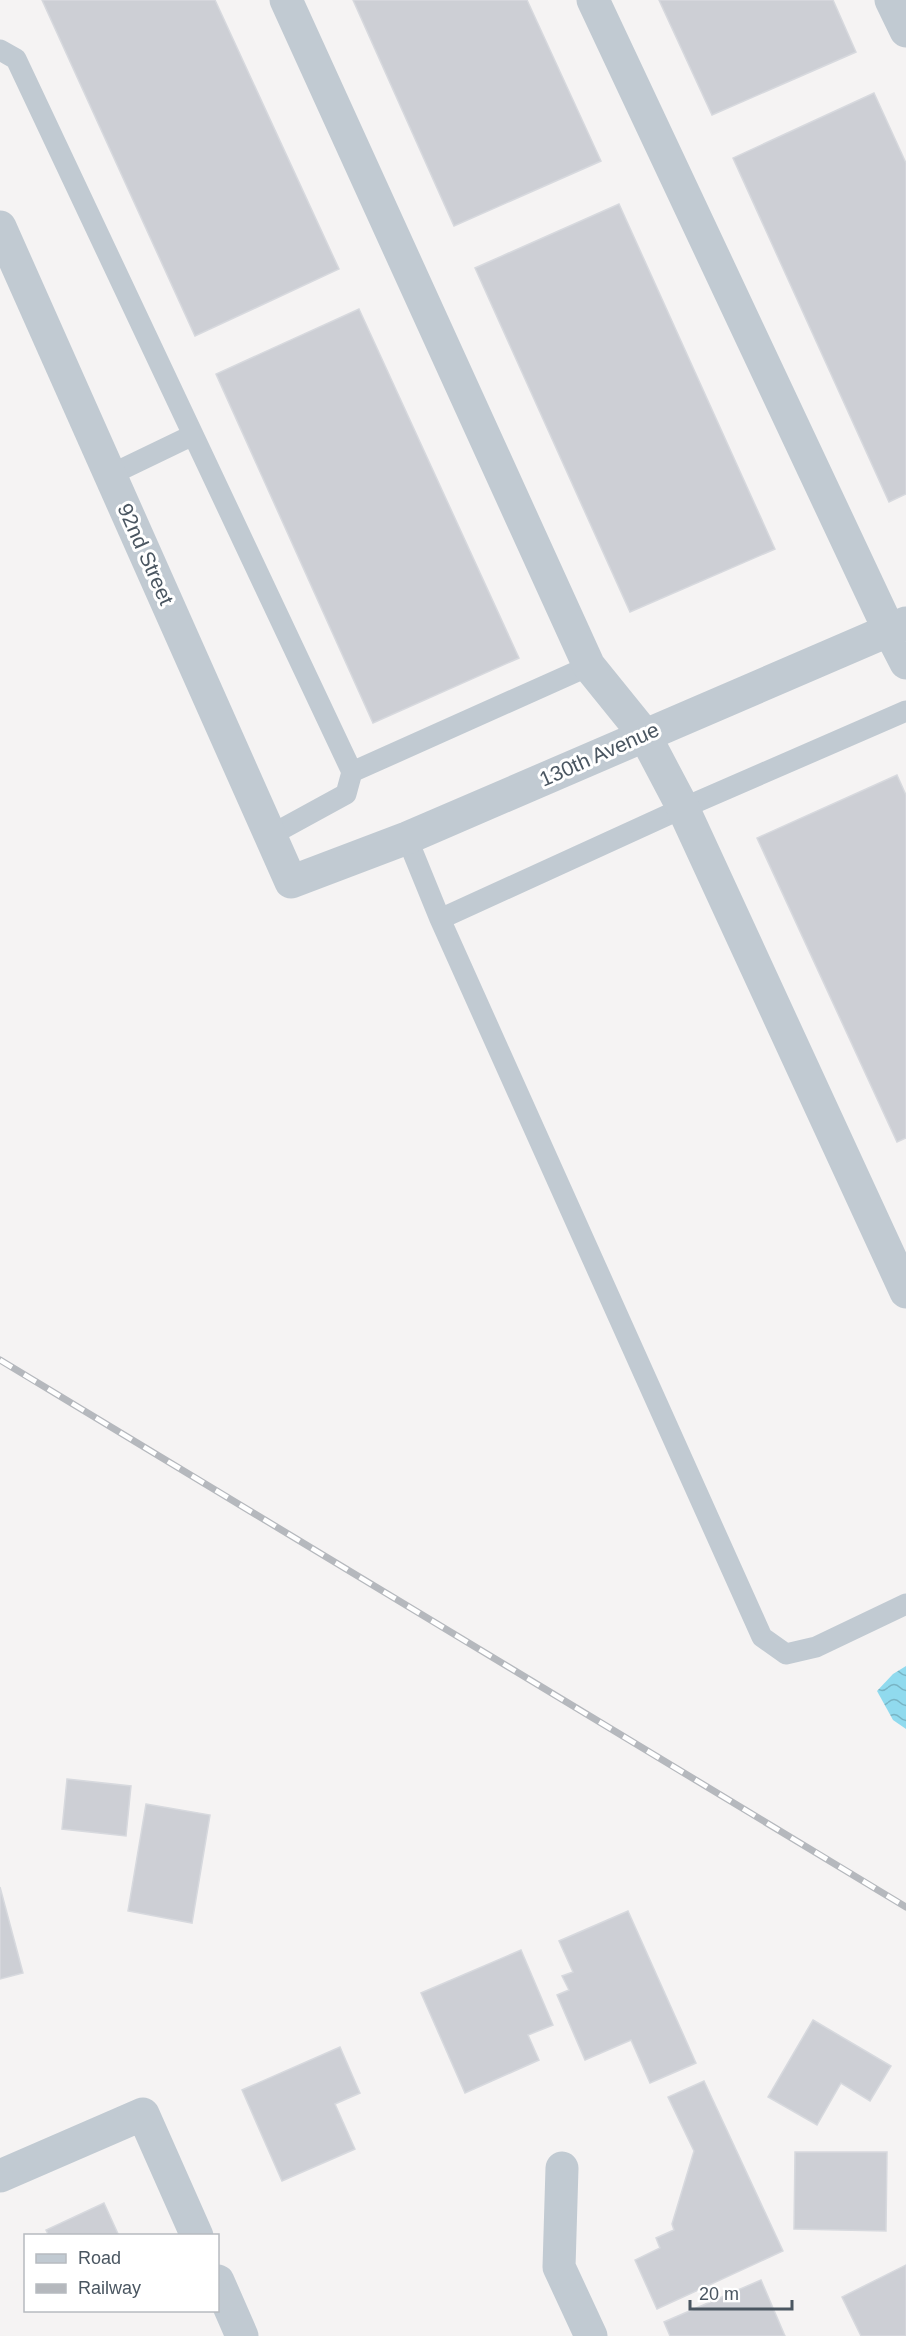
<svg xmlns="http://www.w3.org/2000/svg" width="906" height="2336" font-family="Arial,sans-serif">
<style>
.water{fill:url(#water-waves)}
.building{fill:#cdcfd5;stroke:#d7d9de;stroke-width:1.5}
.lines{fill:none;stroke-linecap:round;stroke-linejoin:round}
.service{stroke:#c1cad2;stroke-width:21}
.minor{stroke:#c1cad2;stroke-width:33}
.rail-casing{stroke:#b5b8bd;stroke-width:7}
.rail{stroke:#fff;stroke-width:4.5;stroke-dasharray:14;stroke-linecap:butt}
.labels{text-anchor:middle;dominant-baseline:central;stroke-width:6;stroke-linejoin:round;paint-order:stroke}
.street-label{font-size:21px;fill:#4a5661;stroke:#fff}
</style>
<defs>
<pattern id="water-waves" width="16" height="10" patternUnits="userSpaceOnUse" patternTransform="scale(1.5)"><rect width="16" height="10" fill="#90daee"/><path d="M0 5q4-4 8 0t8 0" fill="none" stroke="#78b4c4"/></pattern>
</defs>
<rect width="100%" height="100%" fill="#f5f3f3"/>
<path class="water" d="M906 1666V1729L893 1720 877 1691 893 1674Z"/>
<path class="building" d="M42 0H215L339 269 195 336Z
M353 0H527L601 161 454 226Z
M659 0H833L856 52 712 115Z
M874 93 906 163V494L889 502 733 158Z
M619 204 775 549 630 612 475 268Z
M359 309 519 658 373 723 216 374Z
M897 775 906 795V1138L897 1142 757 838Z
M67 1779 131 1786 126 1836 62 1829Z
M146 1804 210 1815 192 1923 128 1911Z
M0 1887 23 1973 0 1979Z
M628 1911 696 2063 650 2083 631 2040 585 2060 557 1995 569 1990 562 1976 573 1972 559 1941Z
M521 1950 553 2025 528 2035 539 2060 465 2093 421 1993Z
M813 2020 891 2066 870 2101 841 2083 817 2125 768 2097Z
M340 2047 360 2093 335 2104 355 2149 282 2181 242 2090Z
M704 2081 783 2251 657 2309 635 2260 660 2248 656 2238 674 2230 672 2224 694 2151 668 2097Z
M795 2152H887L886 2231 794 2229Z
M104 2203 119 2236H49L46 2230Z
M906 2265V2336H861L842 2297Z
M761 2280 785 2336H670L664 2322Z"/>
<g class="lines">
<path class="service" d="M0 50 16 59 352 772 346 794 271 835
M110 475 193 435
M352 772 589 666
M407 838 440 919 762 1637 786 1654 816 1647 906 1604
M440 919 683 808 906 711"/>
<path class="minor" d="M286 0 589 666 644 734 683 808 906 1292
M593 0 889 630 906 663
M891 0 906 31
M0 227 291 882 407 838 906 623
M562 2168 559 2267 591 2336
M0 2176 143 2114 197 2236
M218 2281 242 2336"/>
<g class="rail-casing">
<path id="rail" d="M0 1360 906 1907"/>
</g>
<use href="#rail" class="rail"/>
</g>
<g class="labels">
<g class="street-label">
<text transform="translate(146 554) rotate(66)">92nd Street</text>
<text transform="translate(599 754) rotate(-24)">130th Avenue</text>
</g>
</g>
<rect x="24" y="2234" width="195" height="78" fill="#ffffff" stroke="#b7bbc0" stroke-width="1.5"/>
<rect x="36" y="2254" width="30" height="9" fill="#c1cad2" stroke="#b7bbc0" stroke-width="1.5"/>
<text x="78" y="2264" font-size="18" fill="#4a5661">Road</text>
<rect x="36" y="2284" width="30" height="9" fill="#b5b8bd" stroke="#b7bbc0" stroke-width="1.5"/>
<text x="78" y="2294" font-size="18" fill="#4a5661">Railway</text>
<path d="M690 2300v9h102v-9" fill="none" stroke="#4a5661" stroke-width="3"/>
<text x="699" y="2300" font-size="18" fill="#4a5661" stroke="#ffffff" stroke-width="4.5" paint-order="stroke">20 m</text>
</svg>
